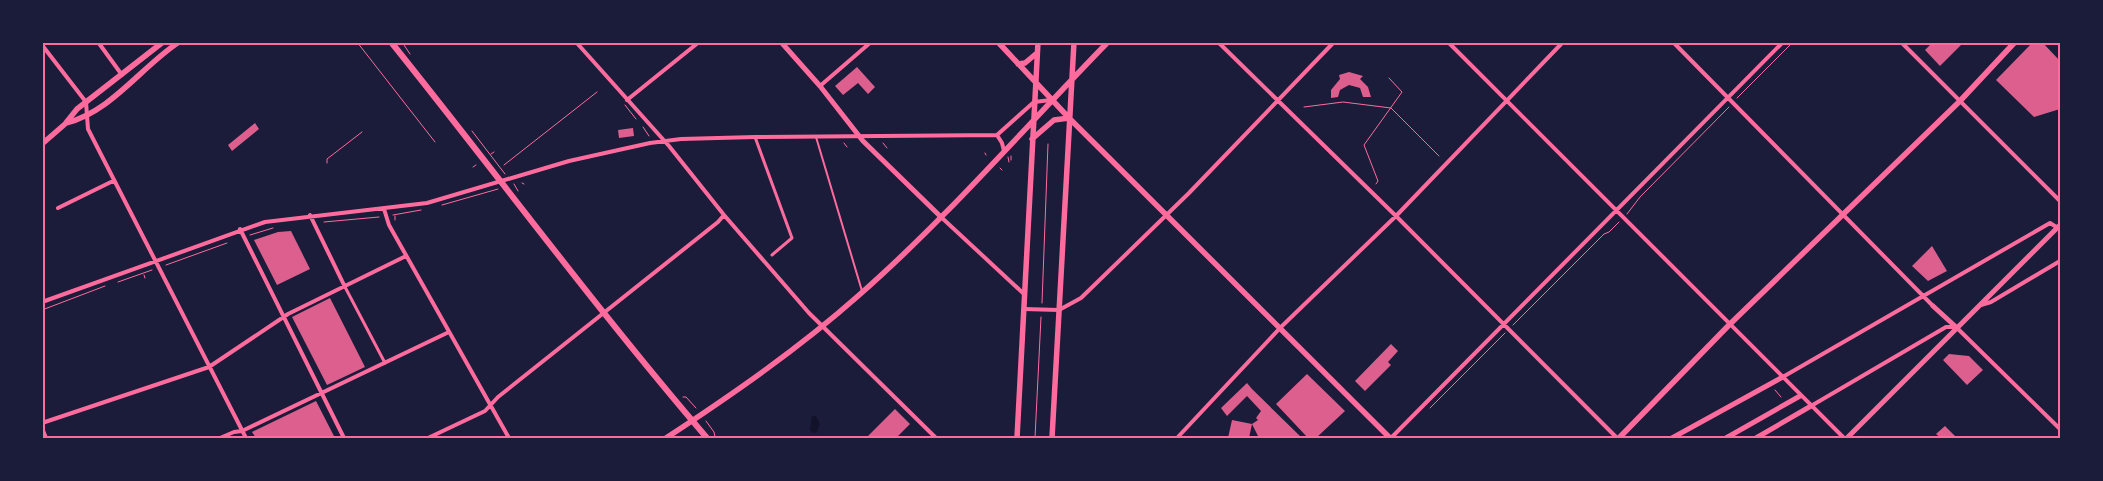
<svg xmlns="http://www.w3.org/2000/svg" width="2103" height="481" font-family="Jost,sans-serif">
<style>
.water{fill:#12122b}
.building{fill:#dd5f8e}
.lines{fill:none;stroke-linecap:round;stroke-linejoin:round}
.path{stroke:#ff6b9d;stroke-width:1}
.service{stroke:#ff6b9d;stroke-width:2}
.pedestrian{stroke:#ff6b9d;stroke-width:3}
.minor{stroke:#ff6b9d;stroke-width:4}
.tertiary{stroke:#ff6b9d;stroke-width:5}
.secondary{stroke:#ff6b9d;stroke-width:5.5}
.primary{stroke:#ff6b9d;stroke-width:6}
.neatline{fill:none;stroke:#ff6b9d;stroke-width:2}
</style>
<rect width="100%" height="100%" fill="#1b1b3a"/>
<path class="water" d="M812 416H816L820 424 817 432 813 433 810 430Z"/>
<path class="building" d="M1933 42H1964L1940 66 1925 50Z
M2033 42H2042L2060 61V109L2034 117 1996 80Z
M857 67 875 87 868 94 858 83 843 95 835 86Z
M1349 72 1363 76 1360 79 1368 87 1371 97H1363L1360 88 1349 85 1340 90 1338 97 1331 98V90L1340 79 1339 75Z
M255 123 259 129 232 151 228 145Z
M633 128 634 136 619 138 618 130Z
M291 231 310 269 277 285 254 240 278 232Z
M1932 246 1947 271 1928 281 1912 266Z
M330 298 365 367 327 385 292 317Z
M1391 344 1398 351 1388 362 1391 365 1365 391 1355 381Z
M1949 354 1969 356 1983 370 1967 385 1943 360Z
M1307 374 1345 411 1316 438H1308L1276 404Z
M1247 383 1252 389 1302 438H1259L1252 424 1258 420 1256 418 1261 411 1247 396 1227 416 1221 408Z
M316 401 335 438H256L252 432Z
M895 409 910 424 896 438H866Z
M1232 420 1252 424 1249 438H1228Z
M1945 426 1957 438H1941L1936 434Z"/>
<g class="lines">
<path class="path" d="M357 42 435 142
M402 42 410 54
M1737 98 1793 42
M625 105 636 119
M1304 107 1343 102 1391 108 1439 156
M643 127 649 136
M472 131 505 174
M844 143 847 147
M883 143 887 148
M985 153 986 155
M491 154 494 152
M1011 156V160
M1008 157 1009 162
M327 163V159L362 132
M504 165 597 92
M473 167 476 165
M1000 168 1002 170
M522 183 524 184
M514 184 518 191
M1376 184 1378 181 1364 145 1402 92 1389 78
M442 205 498 189
M1627 214 1640 197 1729 107
M393 215 421 210
M395 216V220
M324 222 379 217
M250 235 273 228
M166 265 227 243
M144 275 145 278
M118 282 152 270
M1042 303 1048 144
M42 310 105 286
M1513 325 1604 234 1609 232 1619 222
M1775 390 1781 397
M683 397H686L696 408
M1430 408 1505 333
M706 421 714 432 715 437
M1035 438 1041 317"/>
<path class="service" d="M816 137 862 291"/>
<path class="pedestrian" d="M755 137 792 238 772 255
M345 287 385 363"/>
<path class="minor" d="M98 42 122 75
M576 42 669 146 724 215 809 313 936 438
M1218 42 1396 216 1617 438
M1448 42 1844 438
M1673 42 1933 306
M1901 42 2060 201
M42 45 86 102 88 129 246 438
M820 86 871 42
M627 100 699 42
M997 135 1002 143 1004 151
M58 208 113 181
M384 209 389 225 509 438
M310 215 345 287
M941 217 1024 294
M240 229 344 438
M42 302 265 222 427 203 569 161 650 143 681 139 755 137 997 135 1034 102 1051 100
M1981 305 1991 302 2060 261
M1024 309 1059 310 1081 298 1189 193 1334 42
M1781 378 2050 223 2058 228
M1811 406 1946 327H1956L2060 429
M42 423 209 367 288 314 406 256
M42 428 46 438
M220 438 234 432 242 431 449 332
M428 438 485 411 498 397 718 222 724 215
M1177 438 1281 327 1396 216 1563 42
M1391 438 1783 42"/>
<path class="tertiary" d="M781 42 820 86 863 141 941 217
M1933 306 1956 327
M1672 438 1781 378
M1726 438 1800 396
M1756 438 1811 406
M1847 438 2060 225"/>
<path class="secondary" d="M998 42 1069 118 1390 438
M1018 64 1025 63 1037 53
M66 123C111 112 141 67 179 42
M1032 139 1054 120 1069 118
M42 144 65 124 77 109 163 42
M666 438C733 394 798 349 858 296 947 218 1025 127 1108 42
M1017 438 1038 42
M1052 438 1074 42
M1619 438 1729 325 1960 101 2015 42"/>
<path class="primary" d="M391 42C497 174 597 310 707 438"/>
</g>
<rect width="2103" height="481" fill="none" stroke="#1b1b3a" stroke-width="88"/>
<rect x="44" y="44" width="2015" height="393" class="neatline"/>
</svg>
